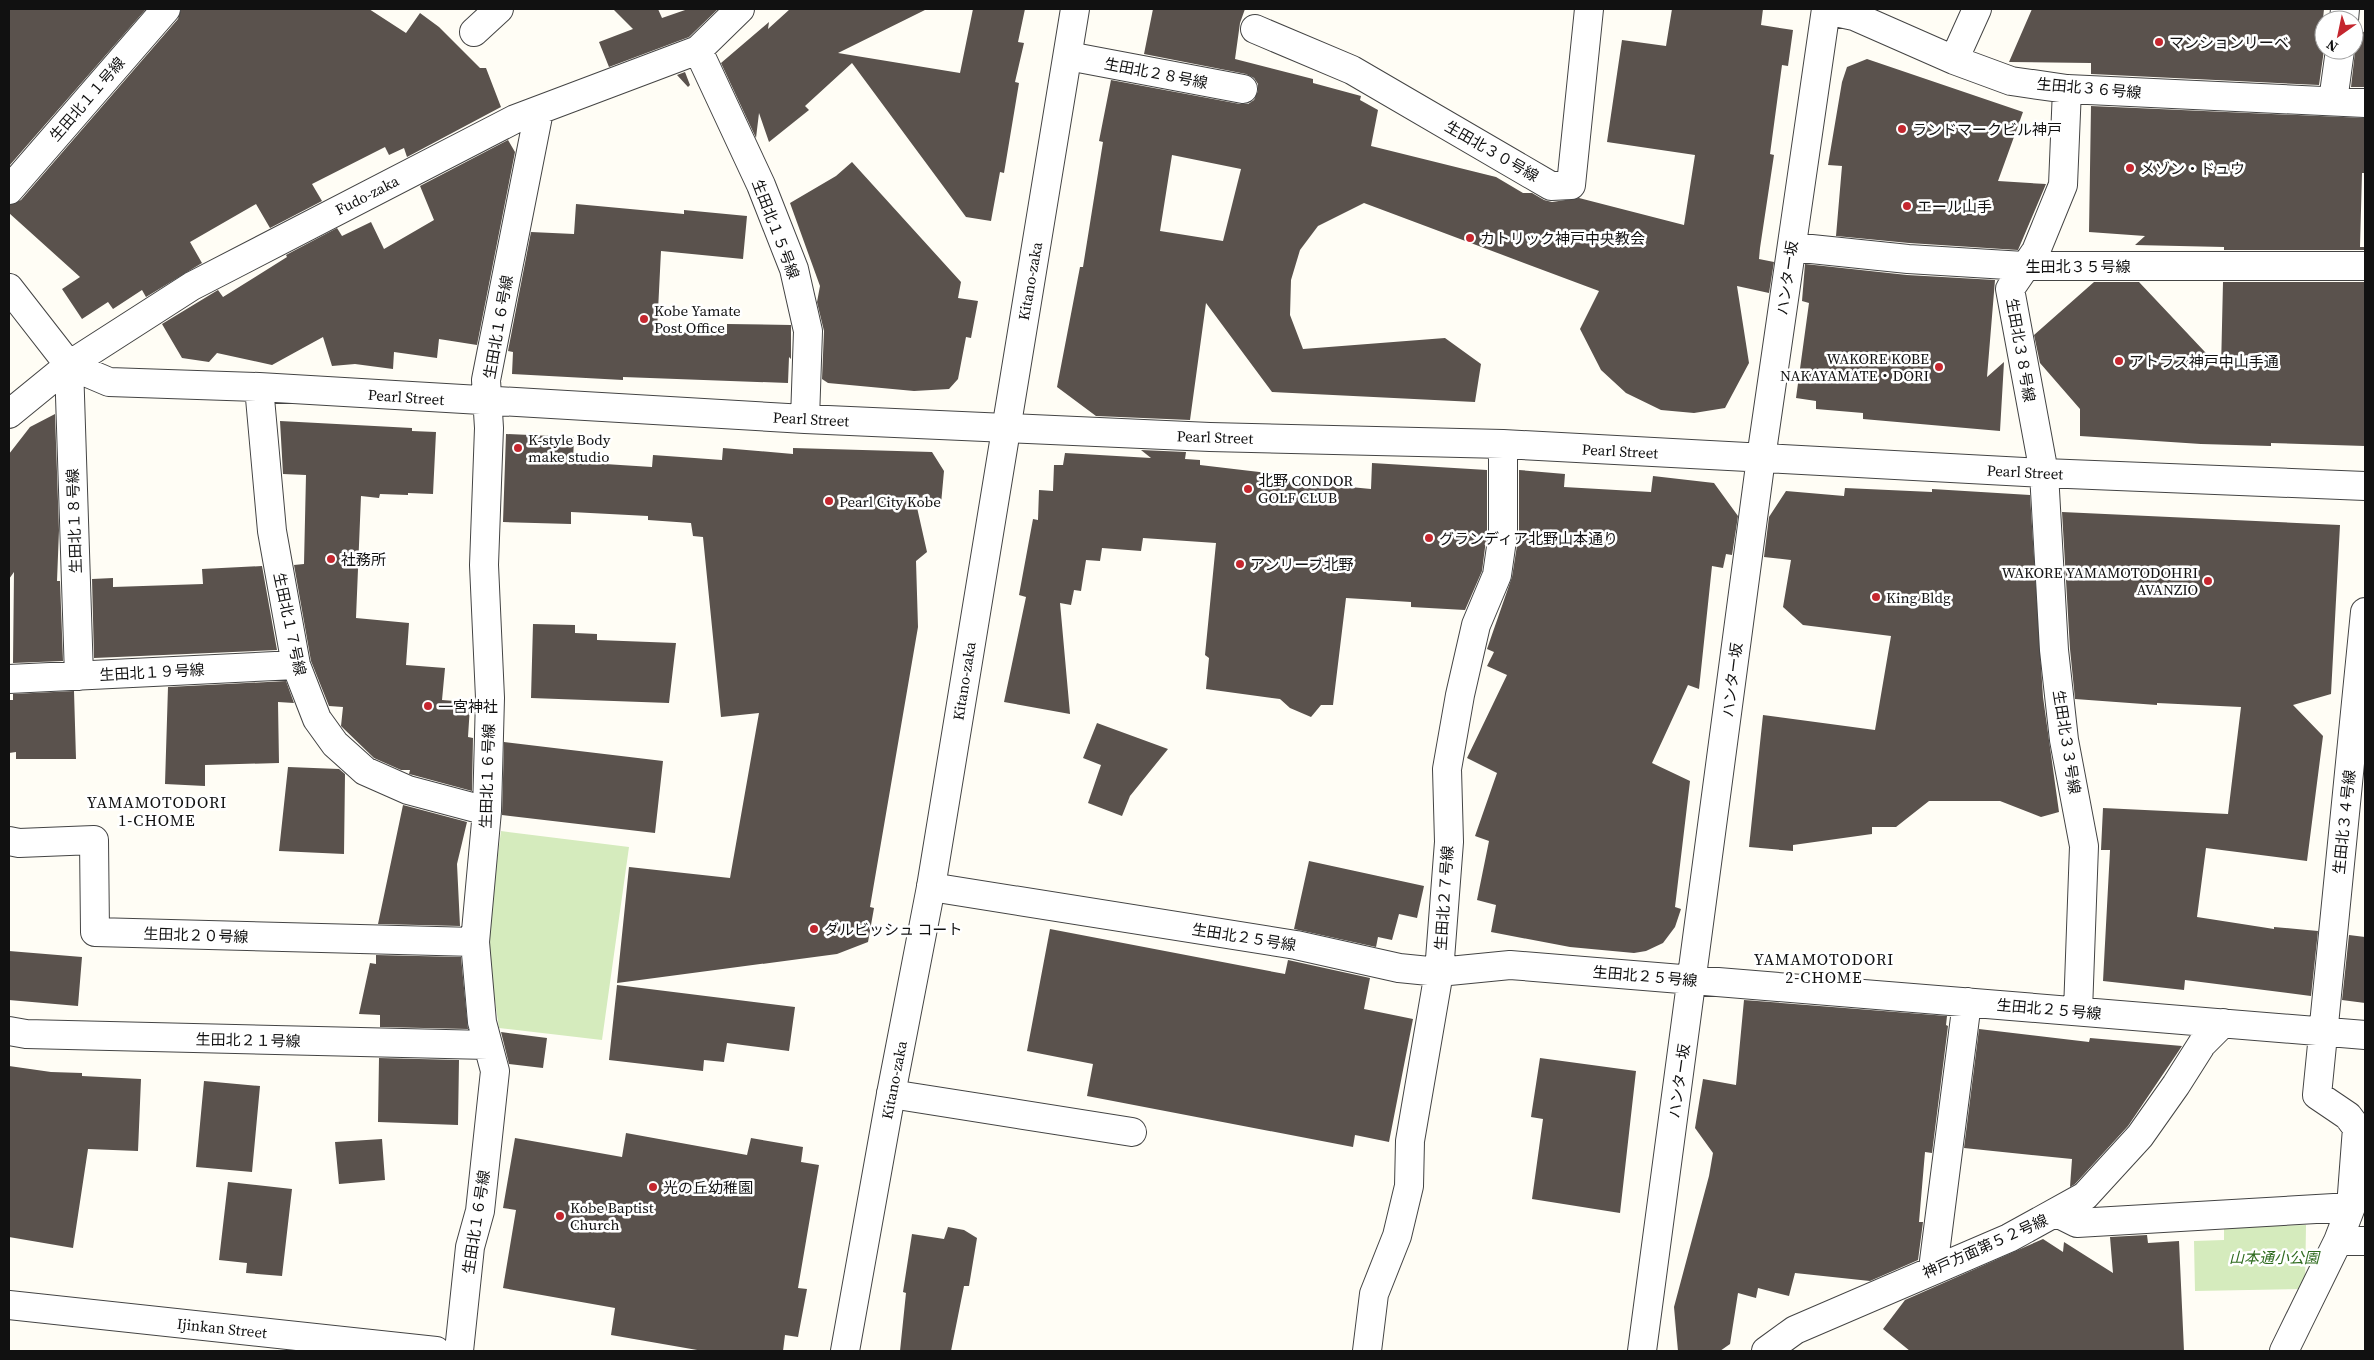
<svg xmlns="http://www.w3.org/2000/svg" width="2374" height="1360" font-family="'Source Serif 4','Noto Sans JP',serif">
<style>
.green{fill:#d5ebbd}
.building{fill:#5a524d;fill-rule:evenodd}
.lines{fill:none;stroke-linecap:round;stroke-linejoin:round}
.minor-casing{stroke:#444;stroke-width:30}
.tertiary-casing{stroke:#444;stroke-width:30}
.minor{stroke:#fff;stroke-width:28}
.tertiary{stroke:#fff;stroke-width:28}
.poi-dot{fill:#c4262e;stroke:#fff;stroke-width:2}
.labels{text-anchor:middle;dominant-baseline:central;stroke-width:5;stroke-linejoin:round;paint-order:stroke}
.poi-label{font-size:15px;fill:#111;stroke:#fff;text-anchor:start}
.street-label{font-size:15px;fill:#111;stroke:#fff}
.park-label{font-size:15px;font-style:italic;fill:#2f6b1f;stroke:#fff}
.neighbourhood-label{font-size:16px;letter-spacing:1px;fill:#111;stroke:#fff}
</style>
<rect width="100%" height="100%" fill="#fffdf5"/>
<path class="green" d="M501 831 629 847 602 1040 499 1028 488 953 490 915Z
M2306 1225 2305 1289 2195 1291 2194 1241 2224 1240V1227Z"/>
<path class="building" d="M9 9H146L9 166Z
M181 9H369L406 33 420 13 439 27 480 68H486L501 107 407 157 404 148 389 155 385 147 312 184 322 201 270 228 256 204 190 242 202 263 146 297 142 290 113 309 108 302 82 319 62 289 80 277 9 213V205L21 200 178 19Z
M613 9H658L662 18 688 9H718L689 37 609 67 599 42 633 29Z
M790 9H927L838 53 960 73 973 9H1025L1018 42 1024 43 1015 82 1019 83 1004 173 1000 172 991 221 966 217 852 63 805 106 809 110 769 142 759 113 756 138 721 63 769 22 768 29Z
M1153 9H1245L1240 23 1235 59 1313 79V83L1361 96 1360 100 1378 110 1371 146 1496 177 1523 193H1532L1544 200 1552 202 1579 198 1684 225 1695 155 1607 142 1622 40 1666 46 1672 9H1763L1761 25 1793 30 1788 66 1782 65 1770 154 1774 155 1760 248 1759 259 1774 262 1769 293 1737 286 1749 363 1725 408 1694 413 1661 410 1626 393 1601 370 1580 329 1599 291 1364 203 1318 226 1300 250 1291 280 1290 315 1303 349 1445 338 1481 364 1475 402 1272 392 1206 303 1190 420 1096 416 1057 387 1080 267H1083L1103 142 1099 141 1111 80 1240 104H1248L1254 100 1258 91V84L1254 78 1246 74 1144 54ZM1172 155 1241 169 1223 241 1160 231Z
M2032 9H2324L2322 29H2324V50L2319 85 2091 74V63L2009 62Z
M2354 31 2365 32V87H2351L2355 52Z
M1867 59 2023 112 1998 181 2046 184 2018 250 1909 243 1836 236 1842 166 1828 165 1842 82 1847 67Z
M685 72 690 85 688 87 677 75Z
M2091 106 2365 118V173H2362L2360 247H2365V250H2224V247L2135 245 2145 236 2089 232Z
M508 140 515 152 477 345 439 339 437 358 394 352 393 369 355 364 332 366 323 337 272 365 217 353 209 362 182 358 162 324 218 290 223 297 287 257 286 255 337 228 342 236 371 222 384 249 434 220 420 186Z
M852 162 961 282 958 298 978 301 971 338 966 337 958 379 949 389 914 391 828 383 822 379 824 331 817 302 820 286 790 203 836 176Z
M576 204 684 214V210L747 216 743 259 661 251 657 331 727 334V324L791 325V359L789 357 788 383 623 377V380L512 374 513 352 508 351 531 232 574 234Z
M1805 264 1907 275 1995 280 1987 377 2004 362 2000 431 1863 419V413L1816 409V401L1796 398 1809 303 1802 301Z
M2094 282H2139L2221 369 2223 282H2365V446L2271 443V446L2201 444 2080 436V409L2040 363 2034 335Z
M55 414 59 530 57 581H60L63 661 13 663 14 572 9 579V454L30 427Z
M280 421 412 428V431L436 432 433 494 408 493V495L380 494 379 498 361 496 356 618 409 623 406 665 445 668 442 700 455 701 454 704 470 706 468 737 473 738 472 791 413 775 409 774 410 770H401L374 758 341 726 343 707 329 706 311 661 294 565 304 564 306 475 283 474Z
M506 434 574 437 573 462 652 467 653 455 722 460 723 448 793 454V448L932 452 944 471 941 504 916 503 927 552 916 561 918 627 870 907 874 908 868 942 837 954 617 983 629 867 730 878 759 713 721 717 703 537 693 536 691 523 648 520V516L571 512V524L503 522Z
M1141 450 1186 452 1185 459 1200 460V465L1277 474V480L1371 489 1372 463 1487 470V532L1482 571 1465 610 1411 607V602L1346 598 1333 705H1321L1311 717 1290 708 1280 699 1206 689 1209 658 1205 655 1216 543 1143 538 1141 551 1102 548 1100 561 1086 560 1081 591 1074 590 1071 605 1060 603 1070 714 1004 702 1026 597 1019 595 1033 519 1038 520 1039 490 1053 491 1054 465H1063L1065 453 1151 458Z
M1519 470 1565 474 1564 487 1651 492 1653 476 1714 483 1738 516 1732 555 1726 554 1723 568 1712 566 1699 689 1688 685 1652 763 1690 781 1675 907 1681 909 1675 927 1663 943 1646 951 1634 953 1570 947 1491 932 1496 905 1477 900 1489 841 1475 836 1497 773 1467 758 1507 675 1487 666 1494 652 1487 649 1512 577 1519 533Z
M1845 488 1932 492V489L2030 495 2043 697 2059 812 2041 817 2000 801H1929L1896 827H1872V834L1793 845V851L1749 847 1763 715 1875 730 1891 636 1803 625 1783 607 1791 560 1764 557 1769 517 1786 491 1844 496Z
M2062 512 2340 525 2331 694 2293 705 2323 736 2307 861 2206 848 2197 917 2274 929V927L2318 931 2311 996 2185 980 2184 990 2103 981 2110 850H2101L2103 808 2228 814 2241 707 2157 703V705L2075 699 2070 649Z
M262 566 277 650 94 658 92 579 113 578V587L203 584 202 569Z
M533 624 575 625V633L597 634V640L676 643 669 703 531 698Z
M286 681 294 703 278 702 279 763 205 765V786L165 784 168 687Z
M74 691 76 759H16V752L9 753V700H13V694Z
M1097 723 1168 749 1130 796 1122 816 1088 803 1101 765 1083 758Z
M504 742 663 761 655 833 502 815Z
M288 767 339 769 345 774 344 854 279 851Z
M403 805 467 822 457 864 460 926 378 924Z
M1309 861 1424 886 1417 918 1399 914 1392 940 1378 937 1376 947 1294 929Z
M1050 929 1285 974 1288 960 1370 978 1364 1009 1413 1019 1389 1142 1355 1135 1353 1147 1087 1096 1093 1064 1027 1051Z
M2349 935 2365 937V1003L2342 1000Z
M9 951 82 957 78 1006 9 1000Z
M376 955 461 957 468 1029 380 1027V1015L359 1014 370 963 376 964Z
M617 985 795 1007 789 1051 727 1043 724 1062 704 1060 703 1071 609 1060Z
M1744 1000 1947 1016 1946 1025 1948 1026 1932 1153 1925 1152 1919 1222H1923L1918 1260 1870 1281 1795 1273 1789 1296 1758 1288 1756 1298 1738 1293 1730 1344 1720 1351H1678L1674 1307 1709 1176 1713 1153 1695 1128 1703 1079 1736 1085Z
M1979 1029 2089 1042 2090 1038 2182 1046 2128 1126 2075 1184 2070 1187 2072 1159 1964 1148Z
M501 1032 547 1038 543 1068 509 1064Z
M379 1058 459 1060 458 1125 378 1122Z
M1540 1058 1636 1071 1620 1213 1532 1199 1543 1119 1531 1117Z
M9 1066 51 1072 82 1073V1076L141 1079 138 1151 88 1149 73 1248 9 1237Z
M204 1081 260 1086 252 1172 196 1167Z
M626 1133 747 1155 751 1138 803 1147 801 1162 819 1165 798 1288 807 1289 798 1337 785 1335 783 1351H703L611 1335 615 1308 503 1288 516 1210 503 1208 515 1138 622 1157Z
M382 1139 385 1180 339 1184 335 1142Z
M228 1182 292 1189 282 1276 246 1273 247 1263 219 1260Z
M948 1227 964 1230 977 1238 969 1286H964L951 1351H900L906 1293 903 1292 912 1234 944 1239Z
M2147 1235 2148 1243 2179 1241 2184 1351H1910L1883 1329 1905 1300 2043 1239 2063 1252 2064 1242 2113 1273 2110 1237Z"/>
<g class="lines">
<g class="minor-casing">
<path id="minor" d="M1826 10 1854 16 1954 60 2011 81 2067 89 2365 103
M2344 20 2345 9
M1255 29 1352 70 1551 186 1571 185 1589 9
M474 32 499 9
M698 50 761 185 794 269 808 331 805 419
M1068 56 1243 89
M1954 60 1977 9
M2067 89 2063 185 2036 251 2010 289 2044 473 2054 650 2064 740 2084 846 2078 1011
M2333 101 2340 50
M9 190 166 9
M1792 247 1908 259 2024 266H2365
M9 288 69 365 109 382 259 387 805 419 1210 437 1503 444 2044 473 2365 486
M69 365 79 676
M259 387 272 531 296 665 317 719 335 744 365 771 408 790 487 811
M9 414 69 365 192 286 515 119 698 50 740 9
M9 679 296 665
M9 841 19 843 94 840 95 932 475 942
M931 887 1296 945 1399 968 1439 972 1510 965 2365 1035
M9 1031 26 1034 488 1045
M891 1094 1132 1132
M2057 1213 2077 1223 2351 1207
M2338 1241H2365
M1933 1269 1967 1002
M9 1305 436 1351
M459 1351 470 1247 480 1211 495 1071 482 1022 475 942 487 811 490 698 484 565 489 428 486 380 539 111
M1367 1351 1374 1294 1397 1236 1409 1186 1410 1141 1439 972 1449 842 1447 769 1460 695 1476 625 1497 575 1503 533V444
M1642 1351 1761 458 1826 9
M1766 1351 1795 1330 2009 1238 2085 1196 2140 1136 2176 1085 2202 1044 2223 1023
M2284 1351 2338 1241 2351 1207 2357 1128 2348 1116 2317 1095 2365 612"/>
</g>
<g class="tertiary-casing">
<path id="tertiary" d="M845 1351 891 1094 931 887 1075 9"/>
</g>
<use href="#minor" class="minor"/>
<use href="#tertiary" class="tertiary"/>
</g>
<g class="poi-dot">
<circle cx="2159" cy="42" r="5"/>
<circle cx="1902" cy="129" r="5"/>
<circle cx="2130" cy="168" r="5"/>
<circle cx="1907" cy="206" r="5"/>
<circle cx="1470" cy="238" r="5"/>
<circle cx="644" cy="319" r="5"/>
<circle cx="2119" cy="361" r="5"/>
<circle cx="1939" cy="367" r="5"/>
<circle cx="518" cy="448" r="5"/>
<circle cx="1248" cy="489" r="5"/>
<circle cx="829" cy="501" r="5"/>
<circle cx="1429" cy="538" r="5"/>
<circle cx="331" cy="559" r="5"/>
<circle cx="1240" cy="564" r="5"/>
<circle cx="2208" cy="581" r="5"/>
<circle cx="1876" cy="597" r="5"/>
<circle cx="428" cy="706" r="5"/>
<circle cx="814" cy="929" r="5"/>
<circle cx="653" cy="1187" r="5"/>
<circle cx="560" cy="1216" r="5"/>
</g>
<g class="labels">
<g class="poi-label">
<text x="2169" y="42">マンションリーベ</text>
<text x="1912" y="129">ランドマークビル神戸</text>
<text x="2140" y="168">メゾン・ドュウ</text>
<text x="1917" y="206">エール山手</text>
<text x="1480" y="238">カトリック神戸中央教会</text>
<text x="654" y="310">Kobe Yamate<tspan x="654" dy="17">Post Office</tspan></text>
<text x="1929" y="358" text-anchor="end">WAKORE KOBE<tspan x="1929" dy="17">NAKAYAMATE・DORI</tspan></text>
<text x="2129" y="361">アトラス神戸中山手通</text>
<text x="528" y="439">K-style Body<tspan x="528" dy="17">make studio</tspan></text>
<text x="1258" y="480">北野 CONDOR<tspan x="1258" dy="17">GOLF CLUB</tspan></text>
<text x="839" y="501">Pearl City Kobe</text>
<text x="1439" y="538">グランディア北野山本通り</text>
<text x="341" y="559">社務所</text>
<text x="1250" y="564">アンリーブ北野</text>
<text x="2198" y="572" text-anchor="end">WAKORE YAMAMOTODOHRI<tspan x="2198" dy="17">AVANZIO</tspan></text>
<text x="1886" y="597">King Bldg</text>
<text x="438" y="706">一宮神社</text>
<text x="824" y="929">ダルビッシュ コート</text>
<text x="663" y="1187">光の丘幼稚園</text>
<text x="570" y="1207">Kobe Baptist<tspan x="570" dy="17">Church</tspan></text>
</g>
<g class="street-label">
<text transform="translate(1156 73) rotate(11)">生田北２８号線</text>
<text transform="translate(2089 88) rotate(5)">生田北３６号線</text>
<text transform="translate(87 99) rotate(-49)">生田北１１号線</text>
<text transform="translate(1492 151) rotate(30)">生田北３０号線</text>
<text transform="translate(367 195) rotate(-27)">Fudo-zaka</text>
<text transform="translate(776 229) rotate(69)">生田北１５号線</text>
<text x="2078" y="266">生田北３５号線</text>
<text transform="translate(1787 278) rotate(-82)">ハンター坂</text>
<text transform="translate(1030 281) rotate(-80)">Kitano-zaka</text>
<text transform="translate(498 327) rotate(-80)">生田北１６号線</text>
<text transform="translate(2021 350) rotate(80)">生田北３８号線</text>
<text transform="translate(406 397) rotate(4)">Pearl Street</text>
<text transform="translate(811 419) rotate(3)">Pearl Street</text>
<text transform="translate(1215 437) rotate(2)">Pearl Street</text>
<text transform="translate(1620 451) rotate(3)">Pearl Street</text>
<text transform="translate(2025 472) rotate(3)">Pearl Street</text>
<text transform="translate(74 521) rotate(-92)">生田北１８号線</text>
<text transform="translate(290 624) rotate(78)">生田北１７号線</text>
<text transform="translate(152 672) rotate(-3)">生田北１９号線</text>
<text transform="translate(1732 680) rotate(-83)">ハンター坂</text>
<text transform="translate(964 681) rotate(-81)">Kitano-zaka</text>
<text transform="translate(2067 742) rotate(81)">生田北３３号線</text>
<text transform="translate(487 776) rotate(-88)">生田北１６号線</text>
<text transform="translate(2344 822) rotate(-84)">生田北３４号線</text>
<text transform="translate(1444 898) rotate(-86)">生田北２７号線</text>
<text transform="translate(196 935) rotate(2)">生田北２０号線</text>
<text transform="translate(1244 937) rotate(9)">生田北２５号線</text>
<text transform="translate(1645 976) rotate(5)">生田北２５号線</text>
<text transform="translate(2049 1009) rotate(5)">生田北２５号線</text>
<text transform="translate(248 1040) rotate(1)">生田北２１号線</text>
<text transform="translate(894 1080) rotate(-79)">Kitano-zaka</text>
<text transform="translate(1679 1081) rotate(-82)">ハンター坂</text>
<text transform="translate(476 1222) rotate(-81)">生田北１６号線</text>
<text transform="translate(1985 1246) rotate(-24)">神戸方面第５２号線</text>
<text transform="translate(222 1328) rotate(6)">Ijinkan Street</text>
</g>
<g class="park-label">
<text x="2274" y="1257">山本通小公園</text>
</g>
<g class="neighbourhood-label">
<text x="157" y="802">YAMAMOTODORI<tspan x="157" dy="18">1-CHOME</tspan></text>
<text x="1824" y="959">YAMAMOTODORI<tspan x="1824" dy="18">2-CHOME</tspan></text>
</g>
</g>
<rect width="2374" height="1360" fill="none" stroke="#111111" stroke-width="20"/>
<g transform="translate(2339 35) rotate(213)"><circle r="24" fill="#ffffff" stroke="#a0a0a0"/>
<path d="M0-4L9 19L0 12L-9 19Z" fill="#c4262e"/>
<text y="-8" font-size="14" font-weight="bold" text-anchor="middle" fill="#111111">N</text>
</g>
</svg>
